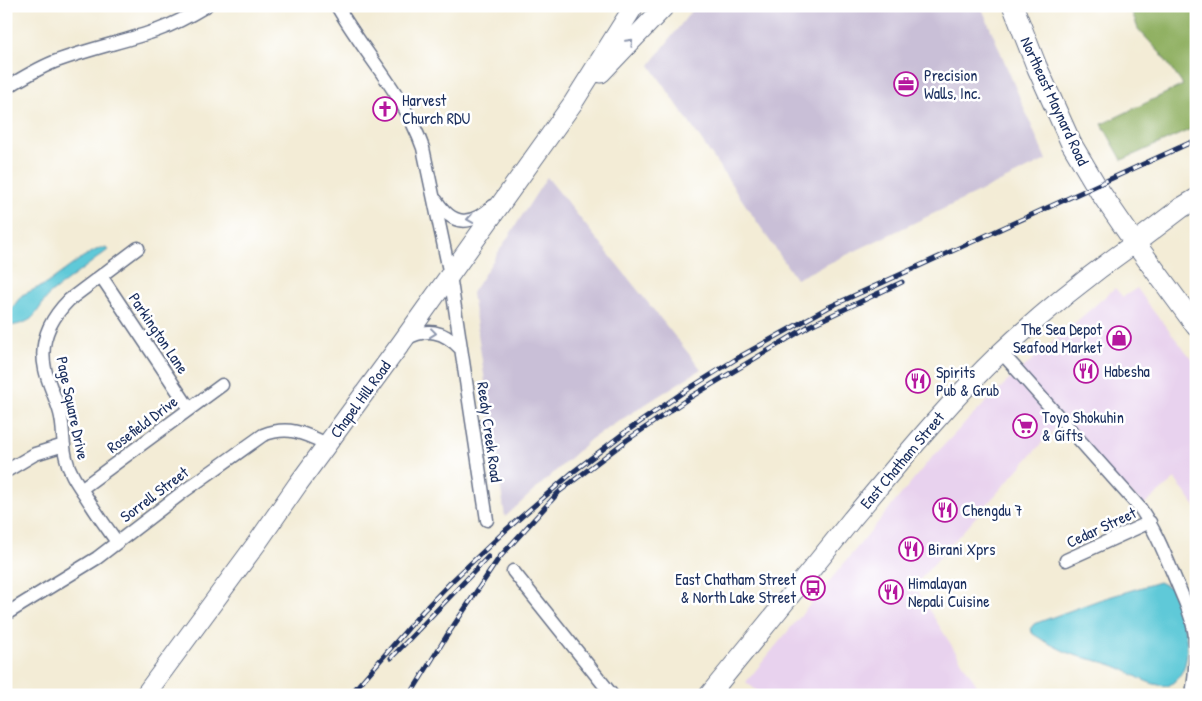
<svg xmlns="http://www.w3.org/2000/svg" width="1202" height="701" font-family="'Patrick Hand',sans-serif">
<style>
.built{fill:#e8d2ee}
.industrial{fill:#c9bfd7}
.forest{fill:#90b062;stroke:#567060}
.water{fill:#5ec9d8;stroke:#3c7c9b}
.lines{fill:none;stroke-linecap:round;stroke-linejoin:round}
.minor-casing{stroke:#677188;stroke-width:15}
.secondary-casing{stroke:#677188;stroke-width:21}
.primary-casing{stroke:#677188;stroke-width:22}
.minor{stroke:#fff;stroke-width:12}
.secondary{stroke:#fff;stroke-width:19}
.primary{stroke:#fff;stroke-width:20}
.rail-casing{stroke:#1b2f5e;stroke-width:5}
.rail{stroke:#fff;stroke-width:3;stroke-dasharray:9;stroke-linecap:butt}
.oneway{stroke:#8d97ae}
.labels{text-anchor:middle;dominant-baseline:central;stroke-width:5;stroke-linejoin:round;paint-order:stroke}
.poi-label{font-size:16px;fill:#1b2f5e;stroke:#fff;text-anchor:start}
.street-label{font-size:16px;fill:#1b2f5e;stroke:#fff}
</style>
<rect width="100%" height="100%" fill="#fff"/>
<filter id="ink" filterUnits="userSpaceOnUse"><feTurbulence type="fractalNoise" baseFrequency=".02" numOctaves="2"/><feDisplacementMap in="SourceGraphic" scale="10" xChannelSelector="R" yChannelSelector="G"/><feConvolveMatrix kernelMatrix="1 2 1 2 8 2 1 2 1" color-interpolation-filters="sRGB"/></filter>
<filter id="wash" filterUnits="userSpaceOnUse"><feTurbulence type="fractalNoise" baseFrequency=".0096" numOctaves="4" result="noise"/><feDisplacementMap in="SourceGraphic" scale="20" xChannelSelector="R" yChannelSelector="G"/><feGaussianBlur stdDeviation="1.12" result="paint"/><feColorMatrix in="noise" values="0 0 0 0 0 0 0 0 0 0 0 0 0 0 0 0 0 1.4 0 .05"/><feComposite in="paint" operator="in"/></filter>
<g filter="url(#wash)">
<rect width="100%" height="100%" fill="#f3ecd6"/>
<path class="built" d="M1115 288 1123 297 1137 288 1154 312 1196 364V508L1175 479 1144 505 1058 425 914 586 983 695H762L746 682 927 463 962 426 1008 381Z"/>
<path class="industrial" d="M695 6H981L1046 160 796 279 650 65Z
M547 177 701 369 591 439 505 517 472 293Z"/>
<path class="forest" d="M1130 6H1196V127L1122 160 1102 124 1183 85 1161 54 1138 29Z"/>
<path class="water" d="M100 248H106L108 250 52 292C44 299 38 313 31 319 25 323 15 326 7 326L6 325V316L22 295 46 284 83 257Z
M1159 582 1171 588C1182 616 1202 666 1168 686 1144 685 1136 674 1115 666 1102 661 1088 659 1074 655 1060 650 1046 642 1033 634L1030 629 1034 624 1099 600Z"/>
</g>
<g filter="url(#ink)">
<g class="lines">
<g class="minor-casing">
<path id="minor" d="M337 6C365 55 404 94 423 148L450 275 487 520
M6 88C22 78 37 69 54 62 88 49 123 42 158 30 175 24 191 15 206 6
M436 200C453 227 471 226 493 206
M101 276 189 408
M404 340C427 327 443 330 461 349
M1001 352 1140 508C1156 531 1166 557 1177 583 1183 597 1190 611 1193 626 1198 644 1195 677 1192 695
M8 470 35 454 64 445
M81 489 222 385
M117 542C106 527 95 511 85 495 77 483 69 472 66 458 62 443 64 427 60 413 56 398 48 384 45 369 39 342 50 319 69 300L138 248
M1066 560 1150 522
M513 571 612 695
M6 614 97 558 183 492 263 435C288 425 304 433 327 444"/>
</g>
<g class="secondary-casing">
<path id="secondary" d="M601 73 665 6
M145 695 257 543 298 484 402 342 573 103 634 6
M709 695C757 636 805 578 852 519 900 462 947 404 1000 353 1042 313 1088 276 1135 243"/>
</g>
<g class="primary-casing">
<path id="primary" d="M1013 6 1036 65 1071 143 1100 192 1135 243 1196 326
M1135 243 1181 208 1196 199"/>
</g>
<use href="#minor" class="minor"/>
<use href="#secondary" class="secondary"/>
<use href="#primary" class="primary"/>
<g class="rail-casing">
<path id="rail" d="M560 491 627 440 689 398 809 326 902 282
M391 658 488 557
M350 695 423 611 451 582 506 530 573 472 624 433 685 391 741 356 829 307 1196 140
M410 695 446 637 499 558 558 493"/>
</g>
<use href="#rail" class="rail"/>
</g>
<defs><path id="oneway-chevron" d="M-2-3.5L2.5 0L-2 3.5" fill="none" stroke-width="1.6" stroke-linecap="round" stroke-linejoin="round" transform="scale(1.25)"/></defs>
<g class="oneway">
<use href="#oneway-chevron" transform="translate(630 42) rotate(-46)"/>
<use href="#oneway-chevron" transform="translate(470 219) rotate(171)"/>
<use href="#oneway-chevron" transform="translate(433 333) rotate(7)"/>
</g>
</g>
<defs>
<g id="office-ring" transform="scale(1.25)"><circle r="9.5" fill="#fff" stroke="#b5179e" stroke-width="1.5"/><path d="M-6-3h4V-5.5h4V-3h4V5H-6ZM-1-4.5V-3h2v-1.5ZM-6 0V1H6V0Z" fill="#b5179e"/></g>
<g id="church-ring" transform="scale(1.25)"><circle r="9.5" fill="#fff" stroke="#b5179e" stroke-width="1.5"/><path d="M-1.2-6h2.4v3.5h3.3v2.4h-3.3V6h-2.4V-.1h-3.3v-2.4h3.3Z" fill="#b5179e"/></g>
<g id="shop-ring" transform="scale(1.25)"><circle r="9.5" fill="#fff" stroke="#b5179e" stroke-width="1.5"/><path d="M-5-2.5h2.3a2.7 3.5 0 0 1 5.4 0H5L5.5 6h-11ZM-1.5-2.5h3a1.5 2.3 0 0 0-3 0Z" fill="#b5179e"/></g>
<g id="restaurant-ring" transform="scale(1.25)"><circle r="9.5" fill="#fff" stroke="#b5179e" stroke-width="1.5"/><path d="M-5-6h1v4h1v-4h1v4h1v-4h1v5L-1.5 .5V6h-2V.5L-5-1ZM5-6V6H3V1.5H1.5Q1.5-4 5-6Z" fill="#b5179e"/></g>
<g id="supermarket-ring" transform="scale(1.25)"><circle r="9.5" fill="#fff" stroke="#b5179e" stroke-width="1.5"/><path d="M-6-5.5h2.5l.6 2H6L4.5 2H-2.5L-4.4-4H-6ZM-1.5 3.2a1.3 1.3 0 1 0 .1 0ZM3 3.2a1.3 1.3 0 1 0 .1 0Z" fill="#b5179e"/></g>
<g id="bus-ring" transform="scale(1.25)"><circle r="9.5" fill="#fff" stroke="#b5179e" stroke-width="1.5"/><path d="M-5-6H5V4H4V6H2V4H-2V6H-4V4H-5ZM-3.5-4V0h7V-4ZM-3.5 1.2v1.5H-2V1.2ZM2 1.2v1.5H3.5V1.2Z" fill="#b5179e"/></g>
</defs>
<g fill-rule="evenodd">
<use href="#office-ring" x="906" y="84"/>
<use href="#church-ring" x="385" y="109"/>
<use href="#shop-ring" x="1119" y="338"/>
<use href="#restaurant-ring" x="1086" y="371"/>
<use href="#restaurant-ring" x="918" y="381"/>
<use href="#supermarket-ring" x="1025" y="426"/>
<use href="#restaurant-ring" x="945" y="510"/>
<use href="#restaurant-ring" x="911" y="549"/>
<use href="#bus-ring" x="813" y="588"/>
<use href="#restaurant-ring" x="891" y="592"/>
</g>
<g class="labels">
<g class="poi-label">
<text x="924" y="75">Precision<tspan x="924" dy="18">Walls, Inc.</tspan></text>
<text x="402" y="100">Harvest<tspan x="402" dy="18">Church RDU</tspan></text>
<text x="1102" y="329" text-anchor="end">The Sea Depot<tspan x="1102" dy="18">Seafood Market</tspan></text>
<text x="1104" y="371">Habesha</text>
<text x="936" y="372">Spirits<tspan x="936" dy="18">Pub &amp; Grub</tspan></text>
<text x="1042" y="417">Toyo Shokuhin<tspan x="1042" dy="18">&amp; Gifts</tspan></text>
<text x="962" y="510">Chengdu 7</text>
<text x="928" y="549">Birani Xprs</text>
<text x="796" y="579" text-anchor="end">East Chatham Street<tspan x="796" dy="18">&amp; North Lake Street</tspan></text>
<text x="908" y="583">Himalayan<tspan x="908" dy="18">Nepali Cuisine</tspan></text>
</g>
<g class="street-label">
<text transform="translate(1055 101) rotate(65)">Northeast Maynard Road</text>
<text transform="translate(159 333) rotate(56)">Parkington Lane</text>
<text transform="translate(360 399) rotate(-54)">Chapel Hill Road</text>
<text transform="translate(73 408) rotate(78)">Page Square Drive</text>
<text transform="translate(142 424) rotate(-37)">Rosefield Drive</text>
<text transform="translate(490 432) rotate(82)">Reedy Creek Road</text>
<text transform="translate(902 460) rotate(-50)">East Chatham Street</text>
<text transform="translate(154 494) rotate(-37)">Sorrell Street</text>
<text transform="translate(1101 527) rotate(-25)">Cedar Street</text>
</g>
</g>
<rect width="1202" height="701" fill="none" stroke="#fff" stroke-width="25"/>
</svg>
